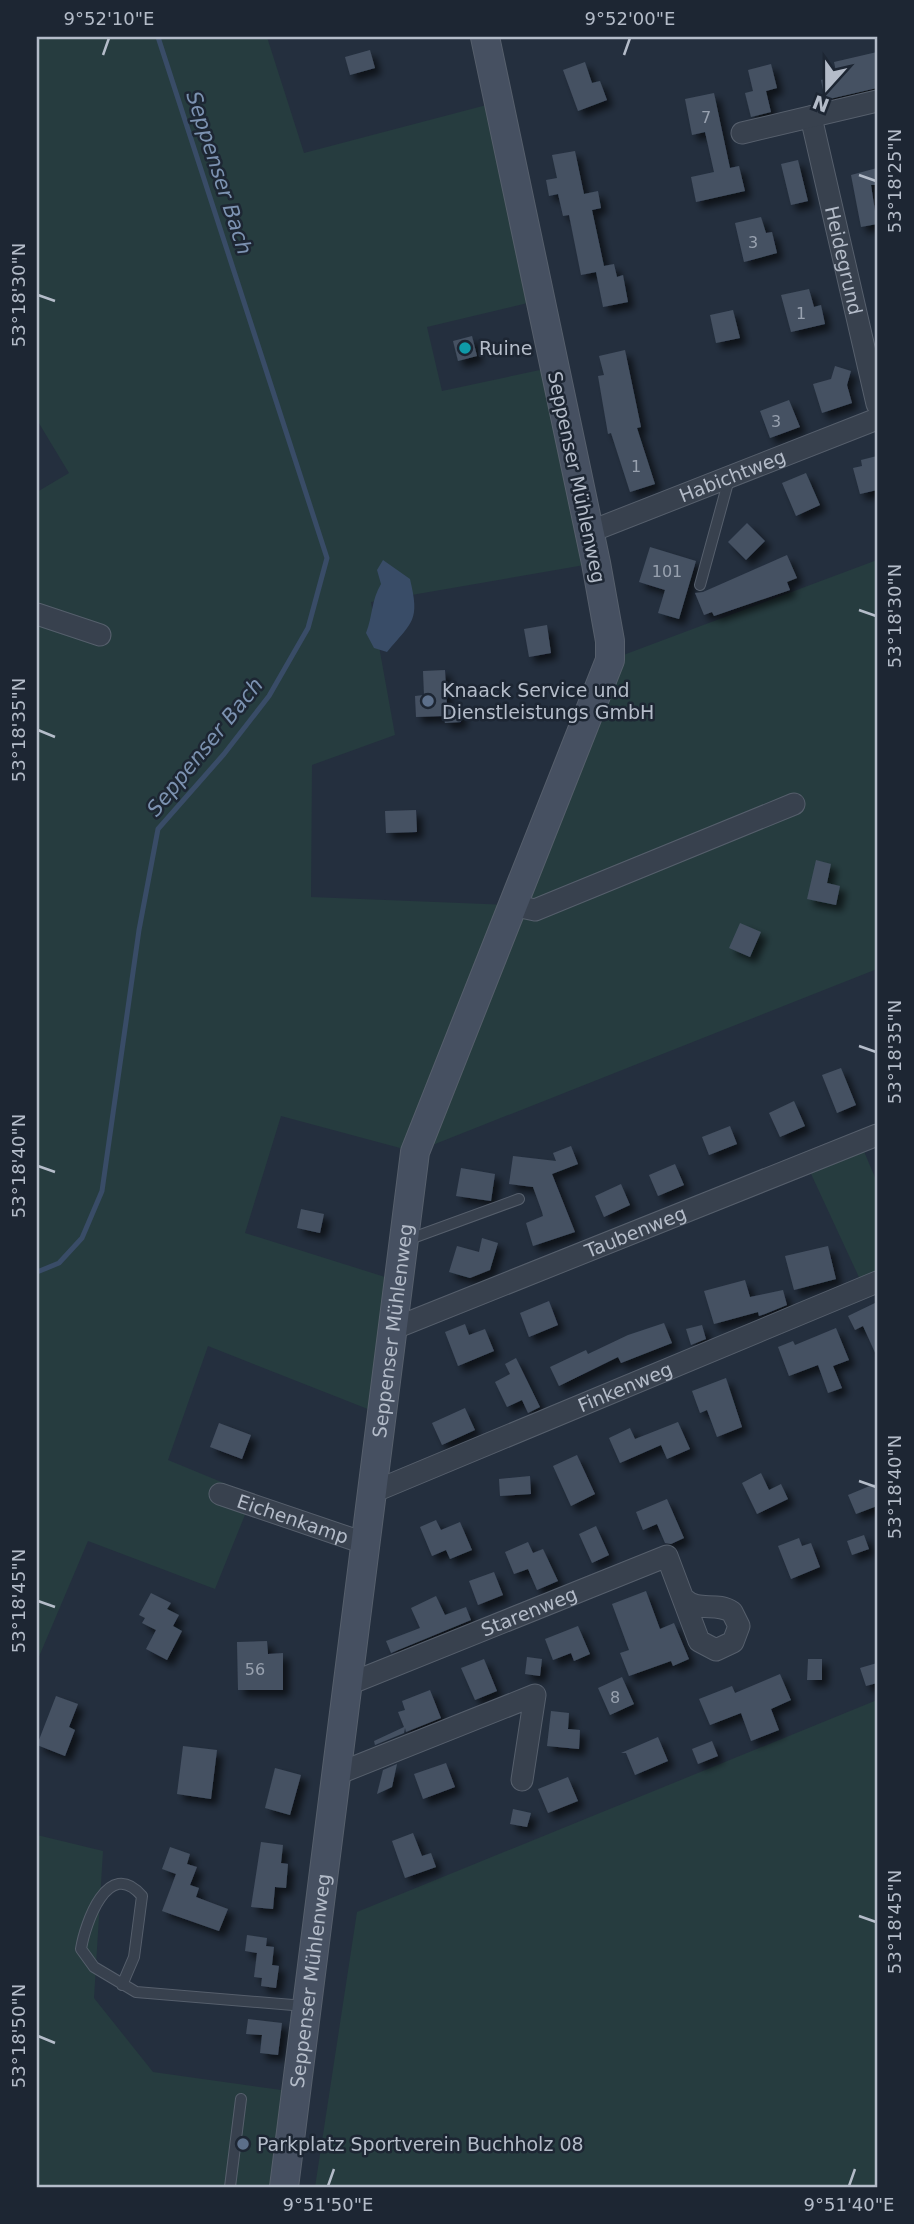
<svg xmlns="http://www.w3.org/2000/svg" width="914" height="2224" font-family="'DejaVu Sans',sans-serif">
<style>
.green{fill:#263c3f}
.water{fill:#394c67}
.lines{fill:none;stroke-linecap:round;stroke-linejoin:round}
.stream{stroke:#394c67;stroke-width:5}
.building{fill:#455162;filter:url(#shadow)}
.lane-casing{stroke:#565f6c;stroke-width:12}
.street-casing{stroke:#565f6c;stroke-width:23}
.secondary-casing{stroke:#565f6c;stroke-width:30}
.lane{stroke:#38414e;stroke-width:10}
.street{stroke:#38414e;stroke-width:21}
.secondary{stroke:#465061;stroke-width:28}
.ticks{fill:none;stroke:#b4bcc9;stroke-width:2.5}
.culture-dot{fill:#0f9aa8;stroke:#1d2633;stroke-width:2.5}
.service-dot{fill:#5c6f8a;stroke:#1d2633;stroke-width:2.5}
.labels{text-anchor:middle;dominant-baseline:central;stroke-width:5;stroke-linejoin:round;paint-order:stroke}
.number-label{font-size:16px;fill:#98a1af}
.street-label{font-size:19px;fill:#b4bcc9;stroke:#1d2633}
.poi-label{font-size:19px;fill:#b4bcc9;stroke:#1d2633;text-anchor:start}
.water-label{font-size:21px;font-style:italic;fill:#7c92b1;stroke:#1d2633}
.neatline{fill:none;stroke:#b4bcc9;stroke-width:2.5}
.ticks-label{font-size:18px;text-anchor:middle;fill:#b4bcc9}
</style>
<defs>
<filter id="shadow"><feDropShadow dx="6" dy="6" stdDeviation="3.5" flood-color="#0009"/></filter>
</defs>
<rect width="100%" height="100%" fill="#242f3e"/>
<path class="green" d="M37 37H267L304 153 498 102 540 300 427 327 442 391 554 367 596 563 371 602 395 735 312 765 311 897 512 905 610 660 877 560V969L415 1152 281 1116 245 1233 401 1282 383 1415 208 1346 168 1460 253 1495 215 1589 88 1541 38 1659 37 492 69 473 37 420Z
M860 1142 877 1182V1282L864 1288 806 1163Z
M877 1700V2187H315L357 1912Z
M37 1835 103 1851 94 1998 153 2072 296 2092 284 2187H37Z"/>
<path class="water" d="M383 560 410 579C420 621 413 621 387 652L374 648 366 633C373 615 371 601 381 584L377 570Z"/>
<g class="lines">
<path class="stream" d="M37 1272 59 1263 82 1238 102 1191 139 930 158 829 224 754 269 696 308 628 327 558 158 37"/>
</g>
<path class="building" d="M370 50 375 68 350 75 345 57Z
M877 52V88L825 100 821 80 837 76 834 62Z
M585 62 592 83 600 81 607 100 578 111 563 70Z
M771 64 777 88 766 91 771 112 751 117 745 93 753 91 748 70Z
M714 93 730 168 739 166 745 191 696 202 691 177 714 172 705 132 692 135 685 99Z
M575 151 584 194 598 191 601 208 592 210 604 266 614 264 617 277 623 275 628 302 603 307 596 272 581 275 569 215 563 216 558 194 549 196 546 180 557 178 552 155Z
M798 160 808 201 791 205 781 164Z
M877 168V185H871L877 224 861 227 851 175Z
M761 217 766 233 772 232 777 253 744 262 735 223Z
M809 289 814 307 821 305 825 324 791 332 781 295Z
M733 310 740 338 716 343 710 315Z
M472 336 477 356 458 361 453 341Z
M625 350 641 427 637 428 655 484 630 492 611 433 608 434 598 376 604 375 599 356Z
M835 366 851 371 847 385 852 403 822 413 813 384 831 379Z
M789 400 800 427 770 438 760 411Z
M877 456V490L860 494 853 468 862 466 861 460Z
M806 473 820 505 796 516 782 483Z
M747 523 765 541 746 560 728 542Z
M650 547 696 561 679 619 658 613 665 590 639 582Z
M787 555 797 578 787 582 790 590 714 616 712 612 704 615 695 593 703 592Z
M547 625 551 653 529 657 524 629Z
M445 670 447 706 460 705 461 722 445 723 444 716 416 717 415 696 424 695 423 671Z
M416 810 417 832 386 833 385 811Z
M816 860 831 864 827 883 840 886 836 905 807 899Z
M740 923 761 932 750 957 729 948Z
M841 1068 856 1105 837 1113 822 1075Z
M794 1101 805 1126 780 1137 769 1113Z
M730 1126 737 1144 709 1155 702 1137Z
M571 1146 578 1164 552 1174 575 1232 533 1246 526 1223 543 1216 542 1212 533 1187 509 1184 513 1156 556 1161 553 1153Z
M675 1164 684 1185 658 1196 649 1175Z
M461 1168 495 1174 491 1201 456 1196Z
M621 1184 630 1205 604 1217 595 1196Z
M301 1209 324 1214 320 1233 297 1228Z
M482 1238 498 1243 490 1270 470 1278 449 1272 457 1246 479 1252Z
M828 1246 836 1279 794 1290 785 1256Z
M745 1280 750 1297 783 1290 787 1305 765 1314 759 1316 758 1312 714 1324 704 1291Z
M549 1301 558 1325 529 1337 520 1313Z
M877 1302V1357L863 1326 855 1330 848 1316Z
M664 1323 672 1343 621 1363 618 1357 559 1386 550 1367 586 1350 588 1354 628 1335Z
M465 1324 469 1335 485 1329 494 1351 458 1366 445 1332Z
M702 1325 706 1339 691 1345 686 1329Z
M836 1328 849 1360 833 1366 842 1388 828 1393 818 1365 789 1376 778 1347 793 1341 795 1345Z
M516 1358 540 1407 528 1413 522 1400 507 1407 495 1382 510 1374 505 1364Z
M726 1378 742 1427 717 1437 707 1410 700 1413 692 1391Z
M465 1408 475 1430 442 1445 432 1423Z
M678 1422 690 1449 667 1459 661 1445 620 1463 609 1438 630 1428 635 1439Z
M219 1423 251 1435 242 1459 210 1447Z
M577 1455 595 1494 571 1506 553 1466Z
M761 1473 769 1490 781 1484 788 1499 757 1514 742 1483Z
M530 1476 531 1494 500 1496 499 1479Z
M877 1483V1506L856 1514 848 1495Z
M667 1499 684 1538 671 1544 665 1543 657 1524 643 1530 636 1512Z
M436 1520 441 1530 460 1522 472 1550 450 1559 446 1550 432 1556 420 1527Z
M596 1526 609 1555 592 1563 579 1534Z
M864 1535 869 1549 852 1555 847 1541Z
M799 1538 802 1546 811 1543 820 1567 791 1579 778 1546Z
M528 1542 533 1553 543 1549 558 1581 537 1590 528 1569 514 1574 505 1552Z
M494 1572 503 1595 478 1605 469 1581Z
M646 1591 660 1629 674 1623 689 1659 673 1666 671 1661 629 1676 620 1653 629 1650 612 1604Z
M151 1593 171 1603 167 1609 179 1615 173 1626 182 1631 167 1660 146 1649 156 1630 142 1623 145 1618 139 1615Z
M436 1596 445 1615 466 1607 471 1620 391 1653 386 1641 420 1628 411 1608Z
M578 1626 590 1654 574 1661 571 1653 553 1660 545 1639Z
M267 1641 268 1654 283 1653V1690H238L237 1642Z
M527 1657 542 1659 540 1676 525 1674Z
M484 1659 497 1691 475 1700 461 1668Z
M808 1659H822V1680H807Z
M877 1663V1683L866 1686 860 1668Z
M780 1674 791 1700 771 1709 779 1730 751 1741 741 1713 710 1725 699 1699 732 1686 735 1693Z
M622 1677 634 1704 610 1715 598 1688Z
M430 1690 441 1718 406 1732 405 1728 404 1733 375 1745 374 1741 404 1727 398 1712 405 1710 402 1701Z
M56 1696 78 1704 69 1727 75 1730 65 1756 37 1745Z
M551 1711 569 1713 568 1729 580 1730 579 1749 547 1746Z
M658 1737 668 1761 635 1775 626 1753H621Z
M712 1741 718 1756 698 1764 692 1749Z
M183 1746 217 1750 211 1799 177 1794Z
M446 1763 455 1787 423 1799 414 1774Z
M397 1764 392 1787 377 1794 383 1770Z
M275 1768 301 1775 290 1815 265 1808Z
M568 1777 578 1801 548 1813 538 1789Z
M513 1809 531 1813 527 1827 510 1824Z
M413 1833 422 1856 431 1853 436 1867 405 1878 392 1841Z
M261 1842 283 1845 281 1863 288 1864 286 1888 275 1887 273 1909 251 1907Z
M170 1847 190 1854 187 1864 197 1867 190 1885 199 1888 196 1897 228 1909 219 1931 162 1911 176 1874 162 1869Z
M247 1935 267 1938 266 1946 274 1947 272 1965 279 1966 276 1988 261 1986 262 1978 254 1977 257 1953 245 1951Z
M248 2019 282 2023 278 2055 260 2053 262 2035 246 2034Z"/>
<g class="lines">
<g class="lane-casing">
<path id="lane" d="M700 585 729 479
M407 1240 519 1199
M122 1985 134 1957 142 1896C108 1856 85 1924 81 1949L94 1967 136 1992 305 2006
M230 2187 241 2099"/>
</g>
<g class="street-casing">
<g id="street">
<path id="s1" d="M811 117 877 404"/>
<path d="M742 133 877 101"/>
<path id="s2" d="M589 532 877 419"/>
<path d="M37 614 100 635"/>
<path d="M512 905 535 910 794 804"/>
<path id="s3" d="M395 1328 877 1135"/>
<path id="s4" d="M373 1492 877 1282"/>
<path id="s5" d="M220 1494 367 1544"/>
<path id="s6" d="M349 1684 667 1556 699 1641 716 1650 733 1642 739 1626 732 1612C716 1601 699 1613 684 1599"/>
<path d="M337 1774 535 1695 522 1780"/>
</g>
</g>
<g class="secondary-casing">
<g id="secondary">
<path id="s7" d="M284 2187 415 1152 610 660V641L596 563 485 37"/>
</g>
</g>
<use href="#lane" class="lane"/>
<use href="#street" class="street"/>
<use href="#secondary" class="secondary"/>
</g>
<path class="ticks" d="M103 55 109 38M624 55 630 38M859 175 876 181M38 295 55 301M859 610 876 616M38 730 55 737M859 1046 876 1052M38 1166 55 1172M859 1481 876 1487M38 1601 55 1607M859 1916 876 1922M38 2036 55 2043M328 2186 334 2169M849 2186 855 2169"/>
<circle class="culture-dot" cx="465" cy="348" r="7"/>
<g class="service-dot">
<circle cx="428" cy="701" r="7"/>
<circle cx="243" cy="2144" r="7"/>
</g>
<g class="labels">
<g class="number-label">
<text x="706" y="117">7</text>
<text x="753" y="242">3</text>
<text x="801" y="313">1</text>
<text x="776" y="421">3</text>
<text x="636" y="466">1</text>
<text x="667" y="571">101</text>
<text x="255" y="1669">56</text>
<text x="615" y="1697">8</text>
</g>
<g class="street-label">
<text stroke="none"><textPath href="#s1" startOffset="147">Heidegrund</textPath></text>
<text transform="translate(577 477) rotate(78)">Seppenser Mühlenweg</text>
<text stroke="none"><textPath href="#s2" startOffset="154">Habichtweg</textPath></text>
<text stroke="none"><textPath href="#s3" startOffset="259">Taubenweg</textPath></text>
<text stroke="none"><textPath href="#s7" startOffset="863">Seppenser Mühlenweg</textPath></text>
<text stroke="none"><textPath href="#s4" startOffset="273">Finkenweg</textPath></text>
<text stroke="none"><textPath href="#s5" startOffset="77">Eichenkamp</textPath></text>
<text stroke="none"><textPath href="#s6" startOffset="194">Starenweg</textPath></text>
<text stroke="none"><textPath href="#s7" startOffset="208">Seppenser Mühlenweg</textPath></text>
</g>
<g class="poi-label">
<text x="479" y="348">Ruine</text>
<text x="442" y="690">Knaack Service und<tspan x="442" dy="22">Dienstleistungs GmbH</tspan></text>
<text x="257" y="2144">Parkplatz Sportverein Buchholz 08</text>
</g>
<g class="water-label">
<text transform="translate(219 173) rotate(72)">Seppenser Bach</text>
<text transform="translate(205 747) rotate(-51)">Seppenser Bach</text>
</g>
</g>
<rect width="914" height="2224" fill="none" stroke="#1d2633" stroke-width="77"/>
<g transform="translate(827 88) rotate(201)" stroke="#1d2633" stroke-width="5" paint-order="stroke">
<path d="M0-5L12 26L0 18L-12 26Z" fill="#b4bcc9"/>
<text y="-10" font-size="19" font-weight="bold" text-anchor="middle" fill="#b4bcc9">N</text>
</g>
<rect x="38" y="38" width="838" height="2148" class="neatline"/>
<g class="ticks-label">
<text x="109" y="25">9°52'10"E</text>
<text x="630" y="25">9°52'00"E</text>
<text transform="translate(895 181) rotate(-90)" y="6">53°18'25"N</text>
<text transform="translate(19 295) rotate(-90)" y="6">53°18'30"N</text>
<text transform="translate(895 616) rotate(-90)" y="6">53°18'30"N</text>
<text transform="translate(19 730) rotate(-90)" y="6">53°18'35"N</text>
<text transform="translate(895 1052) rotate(-90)" y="6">53°18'35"N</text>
<text transform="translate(19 1166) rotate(-90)" y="6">53°18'40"N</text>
<text transform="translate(895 1487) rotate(-90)" y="6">53°18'40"N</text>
<text transform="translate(19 1601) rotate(-90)" y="6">53°18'45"N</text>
<text transform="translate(895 1922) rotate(-90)" y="6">53°18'45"N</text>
<text transform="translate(19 2036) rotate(-90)" y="6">53°18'50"N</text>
<text x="328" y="2211">9°51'50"E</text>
<text x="849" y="2211">9°51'40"E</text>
</g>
</svg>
